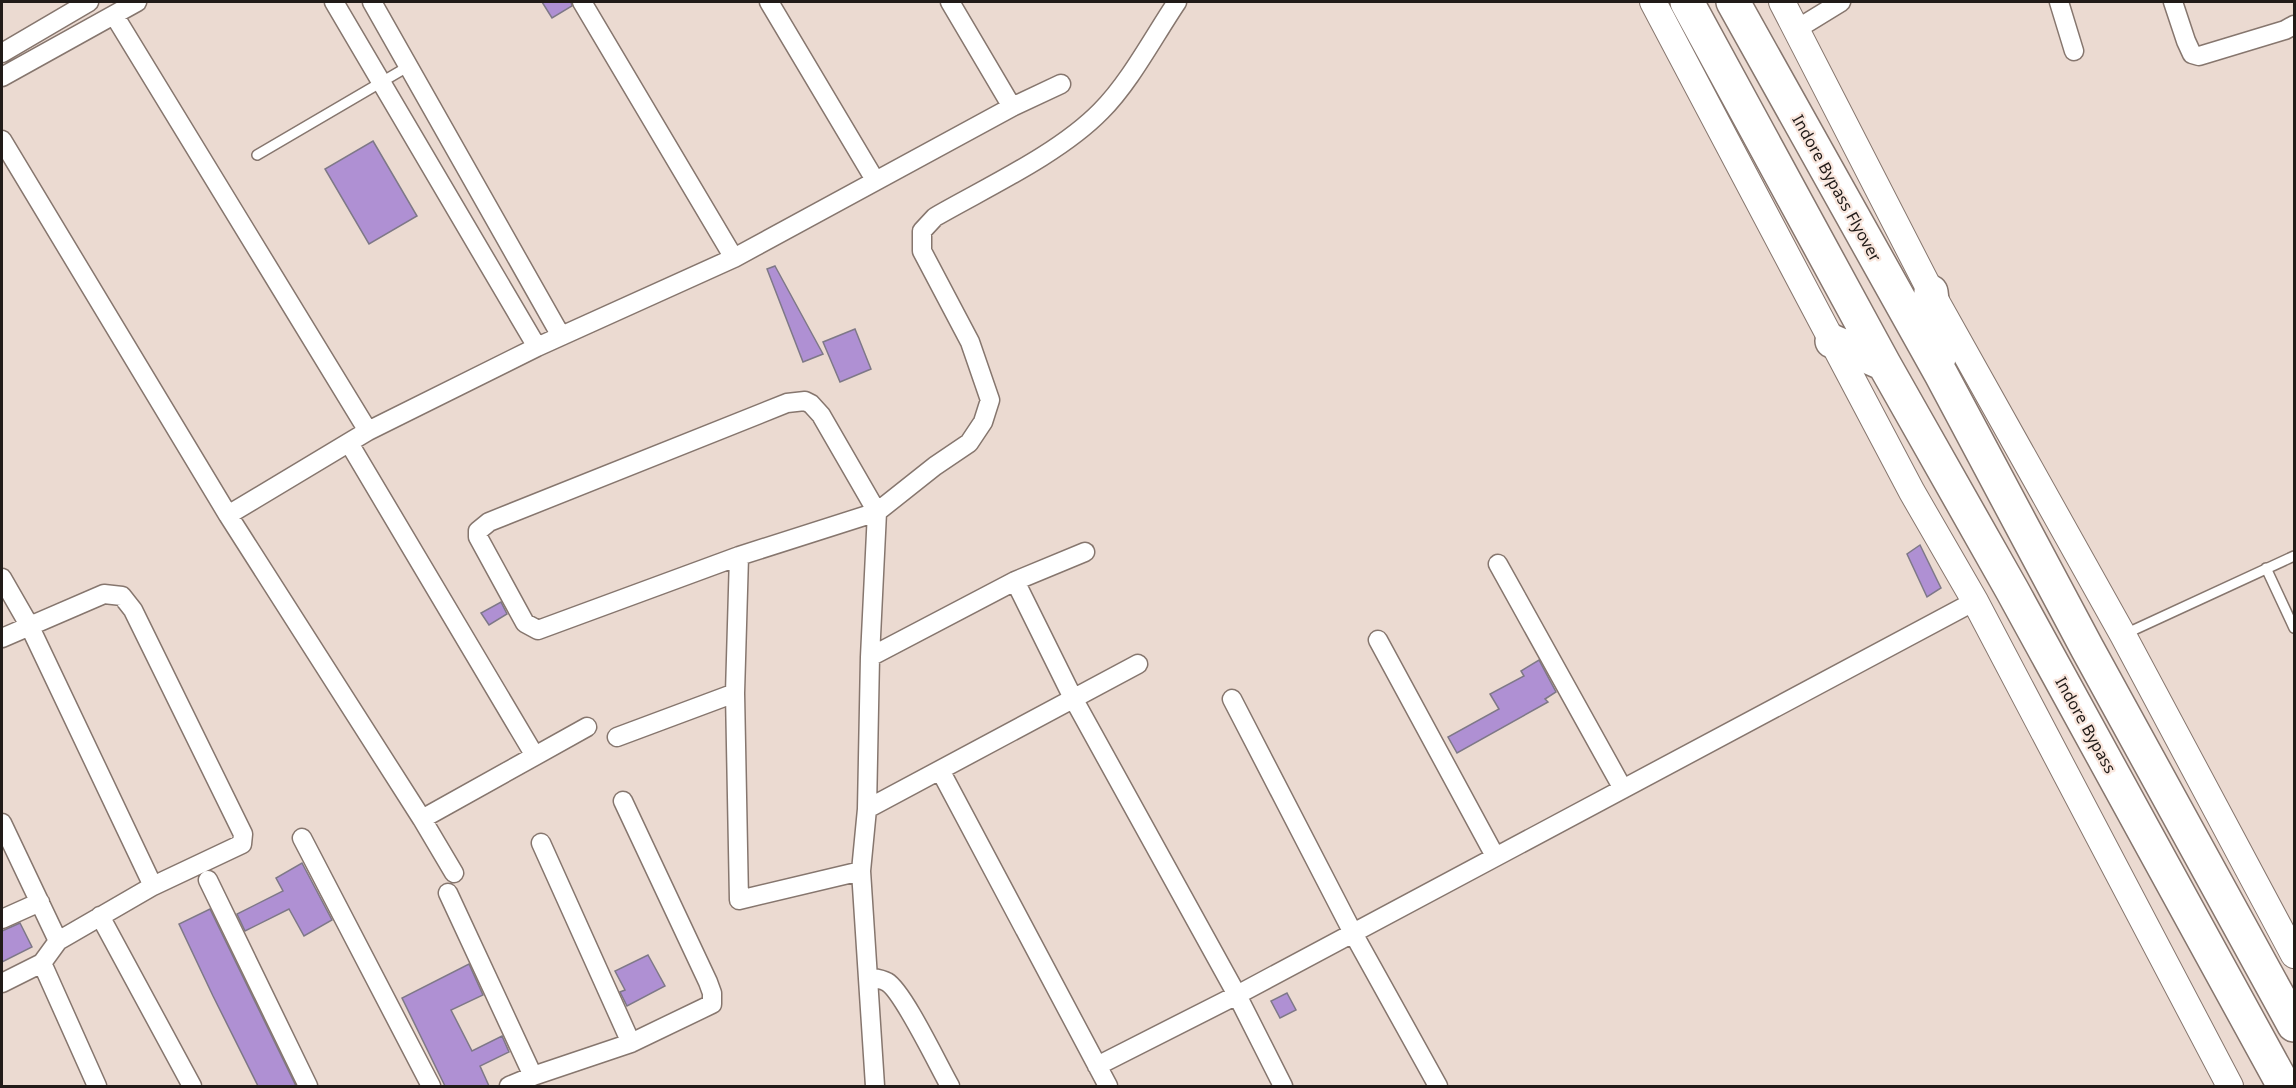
<svg xmlns="http://www.w3.org/2000/svg" width="2296" height="1088" font-family="'Noto Sans',sans-serif">
<style>
.building{fill:#af90d3;stroke:#7e7887;stroke-width:1.5}
.lines{fill:none;stroke-linecap:round;stroke-linejoin:round}
.lane-casing{stroke:#86766e;stroke-width:12}
.street-casing{stroke:#86766e;stroke-width:21}
.secondary-casing{stroke:#86766e;stroke-width:28}
.highway-casing{stroke:#86766e;stroke-width:36}
.lane{stroke:#fff;stroke-width:9}
.street{stroke:#fff;stroke-width:18}
.secondary{stroke:#fff;stroke-width:26}
.highway{stroke:#fff;stroke-width:33}
.labels{text-anchor:middle;dominant-baseline:central;stroke-width:4.5;stroke-linejoin:round;paint-order:stroke}
.street-label{font-size:16px;fill:#211b18;stroke:#f9e7de}
</style>
<rect width="100%" height="100%" fill="#ebdad1"/>
<path class="building" d="M542 2H571L572 6 552 18Z
M373 141 417 216 369 244 325 169Z
M775 266 823 354 803 362 767 269Z
M855 329 871 369 840 382 823 342Z
M1920 545 1941 588 1927 597 1907 554Z
M501 602 507 614 489 625 481 613Z
M1539 660 1556 692 1545 699 1548 702 1457 753 1448 737 1499 709 1490 694 1524 676 1521 671Z
M302 863 332 920 304 936 289 909 245 931 237 914 283 891 276 878Z
M210 909 296 1086H258L213 996 179 924Z
M20 923 32 947 2 962V931Z
M648 955 665 986 627 1006 620 992 625 990 615 971Z
M469 964 483 995 451 1010 472 1051 502 1036 509 1052 480 1066 489 1086H445L402 998Z
M1287 993 1296 1010 1280 1018 1271 1001Z"/>
<g class="lines">
<g class="lane-casing">
<path id="lane" d="M257 155 409 66
M2266 568 2294 628
M2125 634 2294 556"/>
</g>
<g class="street-casing">
<path id="street" d="M334 2 537 347
M372 2 561 336
M582 2 734 258
M769 2 875 180
M950 2 1012 107
M2059 2 2074 51
M2173 2 2186 41 2192 54 2199 56 2285 30 2294 25
M114 15 368 431
M1797 29 1841 2
M2 53 89 2
M2 77 137 2
M2 140 228 515 422 819 454 873
M805 401 811 404 821 415 877 512 739 556 538 630 525 623 478 537V531L489 522 787 403Z
M349 443 535 756
M228 515 368 431 537 347 734 258 1012 107 1061 84
M739 556 735 693 739 900 861 871
M1498 564 1623 789
M2 578 29 625 153 886 242 844 243 834 133 610 122 596 104 594 2 638
M1015 581 1073 698 1237 995 1283 1086
M1378 640 1495 856
M870 657 1015 581 1085 552
M1232 699 1353 933 1438 1086
M617 737 735 693
M940 770 1108 1086
M867 809 1138 664
M422 819 587 727
M2 823 58 941 153 886
M302 838 431 1086
M541 843 631 1043
M208 880 308 1086
M448 893 533 1076
M100 916 192 1086
M2 919 40 902
M58 941 42 963 97 1086
M868 977C874 978 882 979 887 982 903 991 939 1067 950 1086
M2 983 42 963
M1097 1066 1237 995 1975 601
M509 1086 533 1076 631 1043 712 1004V993L708 982 623 801
M875 1086 861 871 867 809 870 657 877 512 935 466 969 443 983 422 990 400 970 342 922 251V231L935 217C987 187 1059 154 1101 111 1130 82 1154 36 1177 2"/>
</g>
<g class="secondary-casing">
<path id="secondary" d="M1653 2 1912 492 1975 601 2230 1086
M1782 2 1931 292 2123 635 2294 955"/>
</g>
<g class="highway-casing">
<path id="highway" d="M1687 2 1884 364 2012 590 2284 1086
M1733 2 1941 374 2087 648 2294 1025
M1931 292 1939 358
M1832 341 1884 364"/>
</g>
<use href="#lane" class="lane"/>
<use href="#street" class="street"/>
<use href="#secondary" class="secondary"/>
<use href="#highway" class="highway"/>
</g>
<g class="labels">
<g class="street-label">
<text transform="translate(1837 188) rotate(61)">Indore Bypass Flyover</text>
<text transform="translate(2086 725) rotate(61)">Indore Bypass</text>
</g>
</g>
<rect width="2296" height="1088" fill="none" stroke="#211b18" stroke-width="6"/>
</svg>
